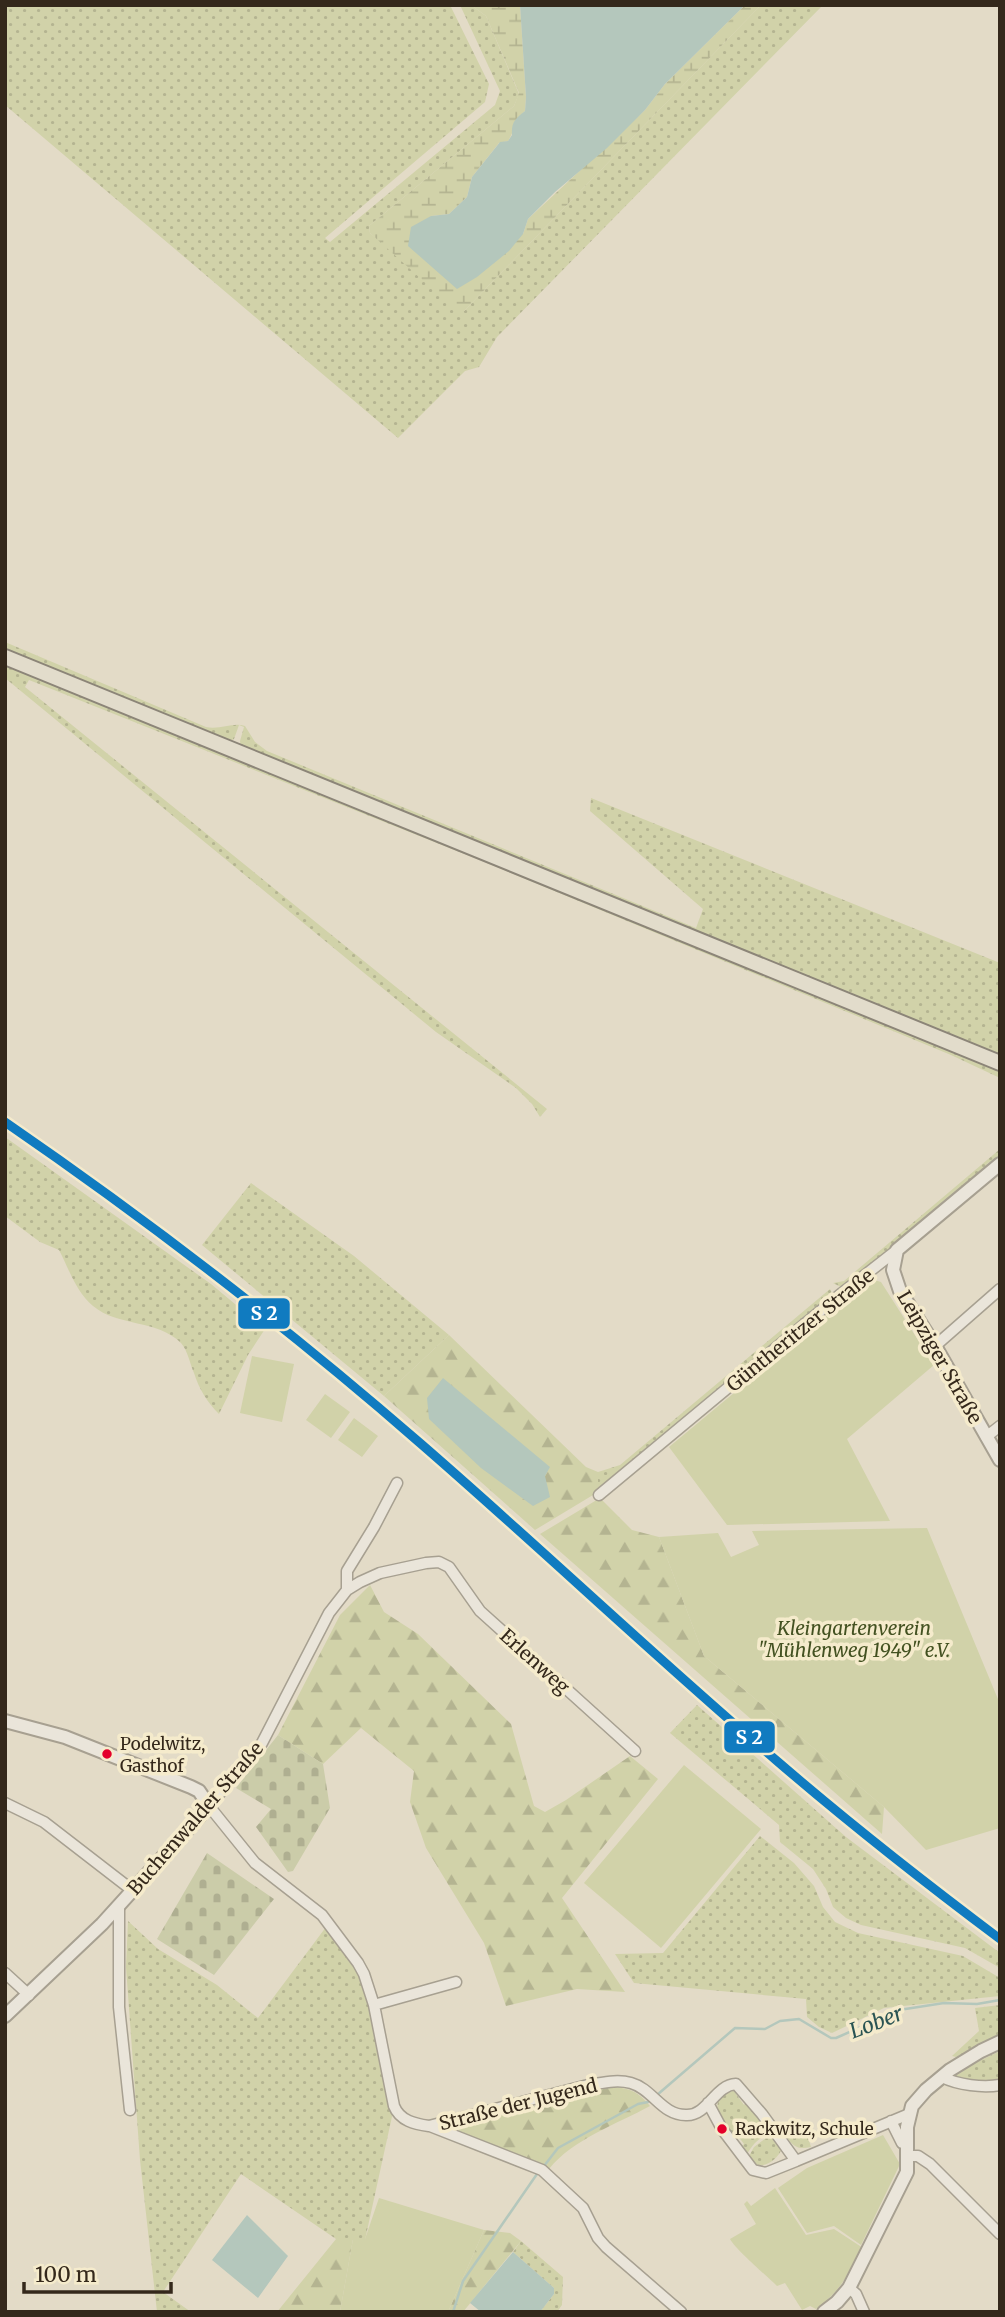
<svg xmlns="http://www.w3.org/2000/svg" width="1005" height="2317" font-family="Merriweather,serif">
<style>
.grass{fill:url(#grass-dots)}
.forest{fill:url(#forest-firs)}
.wetland{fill:url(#wetland-marsh)}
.cemetery{fill:url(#cemetery-stones)}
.green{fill:#d1d2a9}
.water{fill:#b4c7bc}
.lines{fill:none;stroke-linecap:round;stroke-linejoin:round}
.stream{stroke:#b4c7bc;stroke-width:2.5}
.minor-casing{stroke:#a7a091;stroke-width:13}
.tertiary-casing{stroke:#a7a091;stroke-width:16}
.primary-casing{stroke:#8c8578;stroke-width:18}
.minor{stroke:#eae5da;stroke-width:10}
.tertiary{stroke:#eae5da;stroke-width:12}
.primary{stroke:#e2dccb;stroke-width:14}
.rail-1-casing{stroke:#f5ebcc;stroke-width:14}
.rail-1{stroke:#107bc0;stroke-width:9}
.bus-dot{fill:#e4002b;stroke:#f5ebcc;stroke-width:2.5}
.labels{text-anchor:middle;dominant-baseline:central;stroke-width:7;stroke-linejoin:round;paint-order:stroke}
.bus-label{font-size:17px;fill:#34281b;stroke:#f5ebcc;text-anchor:start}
.street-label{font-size:19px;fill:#34281b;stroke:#f5ebcc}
.park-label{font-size:19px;font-style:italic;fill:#435121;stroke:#f5ebcc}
.water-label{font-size:21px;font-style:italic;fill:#2a5453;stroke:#f5ebcc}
.line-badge{stroke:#f5ebcc;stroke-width:2.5}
.badge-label{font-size:19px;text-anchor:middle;font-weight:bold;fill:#fff}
</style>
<defs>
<pattern id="grass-dots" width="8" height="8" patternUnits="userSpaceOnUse" patternTransform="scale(1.75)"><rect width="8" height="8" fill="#d1d2a9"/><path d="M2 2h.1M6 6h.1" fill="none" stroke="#b4b491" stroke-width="1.8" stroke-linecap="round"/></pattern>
<pattern id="forest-firs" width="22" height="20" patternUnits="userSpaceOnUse" patternTransform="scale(1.75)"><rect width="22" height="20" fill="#d1d2a9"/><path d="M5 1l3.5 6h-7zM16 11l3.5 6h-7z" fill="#b4b491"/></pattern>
<pattern id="wetland-marsh" width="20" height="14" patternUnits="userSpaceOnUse" patternTransform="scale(1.75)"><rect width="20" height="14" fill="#d1d2a9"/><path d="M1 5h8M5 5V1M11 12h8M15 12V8" fill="none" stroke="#b4b491"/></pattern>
<pattern id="cemetery-stones" width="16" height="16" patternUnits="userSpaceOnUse" patternTransform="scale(1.75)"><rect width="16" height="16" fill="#cbcca9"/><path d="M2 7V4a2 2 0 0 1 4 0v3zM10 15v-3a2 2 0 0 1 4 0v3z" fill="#afaf91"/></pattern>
</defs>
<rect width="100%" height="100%" fill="#e3dbc7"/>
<path class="grass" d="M5 5H450L489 84 485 102 325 238 330 242 495 105 500 91 460 5H471L486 16 519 94 514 106 369 226 370 233 464 311 761 5H823L497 337 479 367 465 371 398 438 5 105Z
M5 642 206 727C220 730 233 722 245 726L255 742 267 751 696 928 703 909 590 811 591 798 1000 963V1055L241 747 240 741 244 727 239 725 234 739 229 742 5 651Z
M5 664 985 1062 1000 1070V1078L951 1055 482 861 29 680 25 687 547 1109 540 1117 532 1104 516 1088 436 1032 5 678Z
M5 1137 211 1284 265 1329 248 1355 219 1414C207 1402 199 1389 194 1373 190 1364 188 1351 181 1343 157 1319 118 1327 93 1306 76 1292 69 1269 59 1250L40 1242 5 1216Z
M1000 1149V1157L988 1163 979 1175 893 1247 882 1254 879 1259 843 1288 833 1283 844 1281Z
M251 1183 354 1256 449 1335 384 1396 202 1245Z
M830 1289 833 1295 598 1492V1472L620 1465Z
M697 1705 846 1837 1000 1953V1968L965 1948 861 1925 846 1918 833 1907 826 1889 813 1869 780 1842 779 1825 670 1733Z
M760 1836 794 1863 814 1886 823 1907 835 1922 858 1933 963 1956 1000 1978V1996L884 2008 832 2033 819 2027 807 2017 806 1999 634 1983 615 1954 663 1953Z
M128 1921 158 1949 217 1985 258 2018 326 1927 362 1978 393 2112 365 2240 336 2239 241 2174 163 2292 191 2312H157L140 2160 126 1967Z
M1000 2005V2036L956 2057 952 2056 979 2031 975 2008Z
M1000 2051V2081C986 2084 967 2082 954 2077L973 2064Z
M734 2089 738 2091 736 2094 744 2105 748 2102 776 2136C761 2133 754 2143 747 2154L741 2147 744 2144 738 2136 734 2138 717 2111 718 2099 726 2091Z
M806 2131 811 2147C799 2150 793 2147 786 2136H799Z
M766 2138 777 2140 782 2148C779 2158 767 2167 757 2165L749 2156 754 2147Z
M521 2241 563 2277 562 2305 557 2312H540L554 2294V2288L513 2252Z"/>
<path class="forest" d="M449 1335 586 1467 598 1472V1492L535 1530 384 1396Z
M600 1498 632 1530 659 1537 704 1656 884 1807 882 1834 540 1534Z
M370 1585 384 1612 418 1634 511 1724 534 1806 545 1812 566 1800 630 1756 658 1779 562 1898 625 1992 577 1989 506 2006 484 1943 426 1848 410 1802 414 1771 361 1728 323 1764 278 1735 340 1615Z
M611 2087C629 2088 638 2091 650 2106 617 2124 573 2139 549 2169L459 2131 458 2127 473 2122Z
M484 2230 510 2233 521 2241 463 2312H448Z
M336 2239H353L340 2312H277Z"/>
<path class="wetland" d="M471 5H520L526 97 525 111C512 121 516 129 508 141L499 143 472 177 467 197 449 214 431 216 523 234 528 219 645 110 665 84 745 5H761L464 311 458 312 370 233 369 226 514 106 519 93 486 16Z"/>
<path class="cemetery" d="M278 1735 323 1764 330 1808 293 1871 288 1872 256 1827 271 1809 236 1788Z
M207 1853 274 1899 214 1975 157 1939Z"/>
<path class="green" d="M871 1279 881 1282 934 1365 847 1439 890 1521 727 1525 669 1447Z
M252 1356 294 1364 282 1422 240 1413Z
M325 1394 350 1412 331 1438 306 1420Z
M354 1418 378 1436 362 1457 338 1440Z
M927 1528 1000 1704V1828L926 1850 884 1807 704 1656 659 1537 718 1533 731 1557 759 1545 752 1531Z
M684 1765 761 1829 661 1948 584 1883Z
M883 2135 900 2164 861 2245 834 2226 807 2233 778 2188 807 2168Z
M775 2188 806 2235 834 2229 863 2248C850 2272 839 2293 816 2309L810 2306 802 2310 785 2283 777 2286C766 2275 737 2251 730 2239L756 2224 744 2204 747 2201 751 2206Z
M379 2198 484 2230 448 2312H340L353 2239H365Z"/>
<path class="water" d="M520 5H745L665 84 645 110 607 148 555 192 528 219 523 234 509 251 477 277 457 289 408 246 411 227 431 216 449 214 467 197 472 177 500 142 508 141 512 135C511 122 516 118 525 111L526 97Z
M443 1378 550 1467 545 1476 550 1497 533 1506 481 1468 429 1419 427 1398Z
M247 2215 288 2256 258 2298 212 2260Z
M513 2252 554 2288V2294L540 2312H481L470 2303Z"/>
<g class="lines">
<path class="stream" d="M657 2095 735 2028 765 2029 780 2021 799 2019 831 2038H836L899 2010 944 2003 977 2004 1000 2000
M544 2166 558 2148 638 2104 648 2102
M453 2312 463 2281 537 2174"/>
<g class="minor-casing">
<path id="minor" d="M935 1346 1000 1289
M986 1437 1000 1426
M599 1495 842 1293 897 1250
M347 1590V1571L374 1527 397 1483
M635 1751 480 1611 449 1567 439 1562 426 1563 380 1573 360 1582 347 1590 329 1613 262 1743 209 1806 255 1863 322 1915 358 1963 364 1974 374 2005 394 2106C400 2121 415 2124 429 2126L588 2085C602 2083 617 2079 631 2083 653 2089 662 2116 687 2115 708 2115 715 2085 736 2084L762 2114 796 2161 909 2114
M5 1803 44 1822 132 1890
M119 1905V2007L130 2110
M5 1973 29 1995
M374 2005 456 1982
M942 2077C958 2085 983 2088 1000 2085
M708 2103 722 2129 753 2170 766 2173 796 2161
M891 2121 902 2143H907
M430 2126 542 2170 583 2208 598 2238 606 2247 681 2312
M907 2156H918L930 2164 1000 2234
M849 2288 856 2294 864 2312"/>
</g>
<g class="tertiary-casing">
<path id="tertiary" d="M1000 1164 897 1250 893 1270 900 1291 935 1346 1000 1460
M5 1721 65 1737 191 1787 199 1791 209 1806 102 1924 5 2016
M824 2312 837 2302 849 2288 907 2172V2127L912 2106 926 2090 950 2070 981 2051 1000 2042"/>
</g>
<g class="primary-casing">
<path id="primary" d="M5 657 1000 1063"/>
</g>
<use href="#minor" class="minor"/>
<use href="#tertiary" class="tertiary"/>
<use href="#primary" class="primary"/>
<g class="rail-1-casing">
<path id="rail-1" d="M5 1122C149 1221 288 1328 420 1443 540 1547 656 1658 777 1761 849 1823 924 1882 1000 1939"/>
</g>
<use href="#rail-1" class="rail-1"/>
</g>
<g class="bus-dot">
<circle cx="107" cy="1754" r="6"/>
<circle cx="722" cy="2129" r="6"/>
</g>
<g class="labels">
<g class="bus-label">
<text x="120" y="1744">Podelwitz,<tspan x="120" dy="22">Gasthof</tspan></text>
<text x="735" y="2129">Rackwitz, Schule</text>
</g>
<g class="street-label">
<text transform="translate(800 1330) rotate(-39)">Güntheritzer Straße</text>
<text transform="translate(940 1357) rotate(60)">Leipziger Straße</text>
<text transform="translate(535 1661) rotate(42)">Erlenweg</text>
<text transform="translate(195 1818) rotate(-49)">Buchenwalder Straße</text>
<text transform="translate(518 2104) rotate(-14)">Straße der Jugend</text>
</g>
<g class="park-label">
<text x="854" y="1628">Kleingartenverein<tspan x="854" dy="22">"Mühlenweg 1949" e.V.</tspan></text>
</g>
<g class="water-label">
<text transform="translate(876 2022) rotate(-21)">Lober</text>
</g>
</g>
<g class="line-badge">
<rect x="237" y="1297" width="54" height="33" rx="7" fill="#107bc0"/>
<rect x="723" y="1720" width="53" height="34" rx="7" fill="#107bc0"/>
</g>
<g class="badge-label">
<text x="264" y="1320">S 2</text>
<text x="749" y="1744">S 2</text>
</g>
<rect width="1005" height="2317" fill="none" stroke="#34281b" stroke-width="14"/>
<path d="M24 2282v10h147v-10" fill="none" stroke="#34281b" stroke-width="3.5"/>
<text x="35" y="2282" font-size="21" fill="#34281b" stroke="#f5ebcc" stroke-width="5" paint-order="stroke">100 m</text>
</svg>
